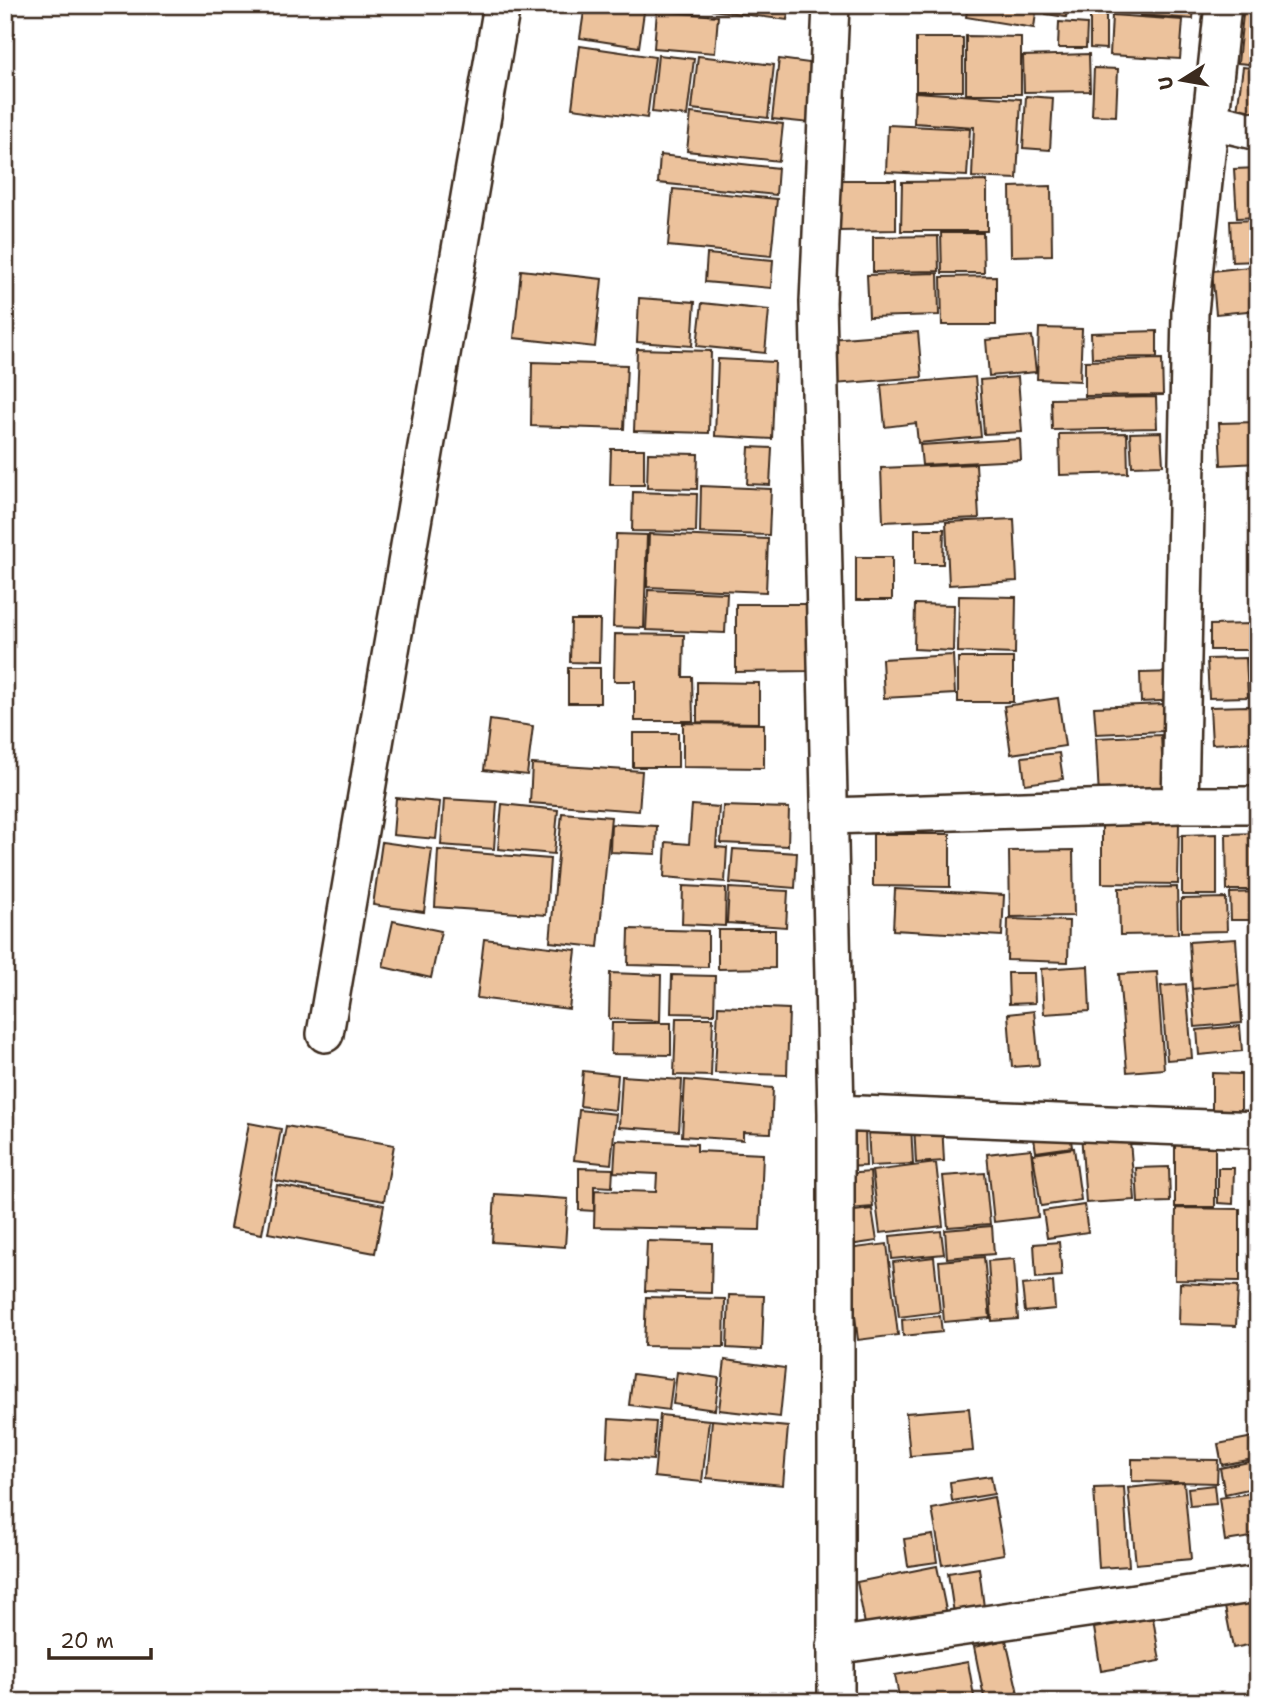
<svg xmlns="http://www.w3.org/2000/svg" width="1263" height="1707" font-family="'Shantell Sans',sans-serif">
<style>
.building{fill:#ecc29c;stroke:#3b2a1e;stroke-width:2}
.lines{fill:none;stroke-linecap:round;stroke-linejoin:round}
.street-casing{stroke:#3b2a1e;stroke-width:40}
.street{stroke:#fff;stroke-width:35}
</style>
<rect width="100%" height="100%" fill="#fff"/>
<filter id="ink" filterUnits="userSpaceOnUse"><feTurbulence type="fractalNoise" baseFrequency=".0143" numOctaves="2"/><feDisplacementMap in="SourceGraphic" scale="14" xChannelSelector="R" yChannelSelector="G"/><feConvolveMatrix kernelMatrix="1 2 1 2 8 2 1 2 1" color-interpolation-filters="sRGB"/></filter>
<g filter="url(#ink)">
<path class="building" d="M585 5H645L639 47 580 38Z
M712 5H789L787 20 712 10Z
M968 5H1037L1034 28 966 17Z
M1046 5H1068L1066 17 1046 14Z
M1141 5H1194L1193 19 1140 15Z
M1244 5H1258V65L1238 63Z
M657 11 718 16 715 53 654 48Z
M1090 14H1106V49L1090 48Z
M1112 15 1183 20 1180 59 1110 55Z
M1059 22 1087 24 1086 48H1058Z
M966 36 1021 37V94H966Z
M916 38H963V91H916Z
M580 46 655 57 647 118 572 108Z
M1089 54 1090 91 1024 92 1023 56Z
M658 55 694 59 687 116 652 112Z
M698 56 774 65 768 118 692 109Z
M779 59 817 64 810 123 772 119Z
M1243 67 1258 69V122L1236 118Z
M1094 68 1118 69 1116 116 1092 115Z
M915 92 1021 99 1017 179 972 177 974 127 914 123Z
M1026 96 1053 98 1050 150 1023 148Z
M691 113 783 124 779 161 687 151Z
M888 125 970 129 967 176 886 172Z
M660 155 778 168 776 195 658 183Z
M1258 168V217L1237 218 1234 169Z
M838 180H896V230L839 231Z
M987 181V231H901L902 182Z
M1051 186 1052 255 1011 256 1010 187Z
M673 189 777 199 771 256 668 246Z
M1258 220V261L1232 262 1230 221Z
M941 233H983L984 273H942Z
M938 236 939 271 873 272V237Z
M707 254 773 260 771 288 705 282Z
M1258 266V310L1216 314 1212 271Z
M521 270 602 279 595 347 514 338Z
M938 273 939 315 869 317 867 275Z
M996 276V325H942L941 277Z
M639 298 695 302 692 346 637 342Z
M702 303 769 310 765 353 697 346Z
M1039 328 1082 329 1080 381 1037 379Z
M1157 331V357L1092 358 1091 333Z
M918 332 922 377 834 384 830 339Z
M1032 336 1036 372 989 376 986 340Z
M637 349 711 351 709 433 634 431Z
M718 359 775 362 772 439 715 436Z
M1162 359 1163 395 1085 396V361Z
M532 362 627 365 624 429 531 426Z
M975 377 981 437 918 443 916 423 885 427 881 385Z
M1018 377 1022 432 984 434 980 380Z
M1156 397 1157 428 1052 430 1051 399Z
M1258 422V463L1221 465 1219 423Z
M1161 432 1163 465 1132 466 1130 433Z
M1127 433 1128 473 1060 475 1059 434Z
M1020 439 1021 460 922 465 920 445Z
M749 447 772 448 770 485 747 484Z
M611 449H644V485H610Z
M648 453 698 454 697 489 647 488Z
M976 464 979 518 883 522 881 468Z
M701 486 771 489 769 535 700 533Z
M633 492 697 494 696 532 632 531Z
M1014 519 1017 581 949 585 946 522Z
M915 529H944L943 564H915Z
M616 534 647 535 644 628 613 627Z
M649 534 768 539 766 592 647 587Z
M856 557H892V600H856Z
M648 590 727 593 725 633 646 630Z
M959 596 1016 597 1015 654 958 652Z
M736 604H809V671L736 672Z
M915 604 954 605 953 651 914 649Z
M571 620H600L599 663 570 662Z
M1251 624V650H1210V625Z
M615 634 684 635 683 677H692L693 721H635V681H614Z
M1248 653H1258V694L1251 695Z
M953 655 955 694 884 698 882 659Z
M958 658H1013V702H958Z
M1246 658 1248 697 1209 698 1207 659Z
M568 668H600V703H568Z
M1177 672 1178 700 1141 702 1140 673Z
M697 682 759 683V723L697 722Z
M1058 698 1065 746 1011 754 1004 706Z
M1254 699H1258V791H1257Z
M1163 704 1164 731 1096 734 1094 707Z
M1249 706 1251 742 1212 744 1210 707Z
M490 720 533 726 527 775 484 770Z
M683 723 764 724V768L683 767Z
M633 733H678V767H633Z
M1161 735 1164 795 1099 798 1096 738Z
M1059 753 1063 779 1025 784 1022 757Z
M532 764 642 771 639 811 530 803Z
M396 798 440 802 436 839 393 835Z
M444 799 497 802 494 849 441 845Z
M502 804 558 810 554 854 498 849Z
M692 805 719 807 716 847 727 848 725 882 664 877 666 842 689 844Z
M723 806 789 808 788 846 721 843Z
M562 813 611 817 598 947 550 942Z
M1102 820 1179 821 1178 884 1102 883Z
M611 824 657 826 656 854 610 852Z
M1258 833V890H1227L1226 834Z
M873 834H950V887L873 886Z
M1217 834V895H1182V835Z
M382 842 432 849 424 912 373 905Z
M733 849 797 853 795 888 730 883Z
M438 850 550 859 546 915 435 907Z
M1073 850 1074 916 1010 917 1009 851Z
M683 886 726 888 725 926 682 924Z
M1177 887 1178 934 1120 935 1119 888Z
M729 888 788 891 786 927 727 923Z
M895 889 1004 895 1002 936 893 930Z
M1258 892V920H1231L1230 893Z
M1226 898 1227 931 1181 932V899Z
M1008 919 1069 921 1068 962 1007 960Z
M393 921 441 931 431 978 383 967Z
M629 929 708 931V967L628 965Z
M718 930H775V968L718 969Z
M484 939 576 950 569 1009 477 998Z
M1236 939 1239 985 1192 989 1189 942Z
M1088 966 1090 1011 1044 1014 1041 969Z
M1157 972 1164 1069 1127 1072 1119 974Z
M610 973 661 975 660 1021 609 1019Z
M1008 973H1034L1035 1003 1009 1004Z
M672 975 715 976 714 1014 671 1013Z
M1186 984 1192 1058 1167 1060 1161 986Z
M1239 985 1242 1023 1195 1027 1192 989Z
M718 1006 789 1009 787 1075 715 1073Z
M1034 1011 1039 1065 1012 1067 1008 1014Z
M676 1018H713L711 1076 674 1075Z
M612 1023H671V1055L611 1054Z
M1240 1026 1242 1051 1199 1055 1197 1030Z
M583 1071 618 1075 615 1110 580 1106Z
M1212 1073 1241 1074V1111L1212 1110Z
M622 1076 682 1080 679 1131 619 1127Z
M685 1080 773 1088 771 1133 743 1132V1140L682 1136Z
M579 1110 616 1114 611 1164 574 1160Z
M249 1123 281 1129 262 1234 230 1228Z
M942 1123 944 1161 916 1163 914 1124Z
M911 1125 913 1164 870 1166 868 1127Z
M286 1126 394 1145 384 1201 276 1181Z
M844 1127H865L866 1166 844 1167Z
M1069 1127 1072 1147 1036 1152 1033 1132Z
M1129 1129 1135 1200 1086 1203 1081 1133Z
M1175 1134H1215V1207H1175Z
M616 1140 697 1144V1151L763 1154 760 1230 594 1227 595 1190 656 1192 657 1174 614 1172Z
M1074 1148 1081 1200 1041 1206 1033 1154Z
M1031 1149 1038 1217 994 1222 987 1154Z
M936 1163 943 1226 880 1233 872 1171Z
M1169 1167 1170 1202 1138 1203 1136 1168Z
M579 1168 613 1169 612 1187 594 1186V1211L579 1210Z
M1218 1168H1234L1233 1204 1218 1203Z
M870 1172 873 1207 849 1209 846 1174Z
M985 1173 990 1224 948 1227 943 1176Z
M277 1185 384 1205 375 1253 268 1233Z
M495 1194 568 1199 565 1247 492 1242Z
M1084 1205 1088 1232 1047 1238 1043 1211Z
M1176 1208 1240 1209V1281L1175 1280Z
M872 1209 877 1241 849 1245 845 1212Z
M992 1226 994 1254 947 1258 945 1230Z
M941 1231 944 1254 892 1259 890 1236Z
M647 1241 712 1243 711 1293 645 1291Z
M1059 1242 1062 1276 1036 1278 1034 1244Z
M887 1244 898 1335 858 1340 847 1249Z
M934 1257 940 1312 899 1317 893 1262Z
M984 1257 990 1318 944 1322 939 1261Z
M1014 1259 1018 1319 992 1321 988 1261Z
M1053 1282 1055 1309 1025 1312 1022 1285Z
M1180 1283 1238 1286 1236 1326 1179 1324Z
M729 1295 764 1296 762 1350 727 1348Z
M646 1297 725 1299 724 1347 644 1346Z
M940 1316 942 1332 903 1336 902 1320Z
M725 1360 785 1368 780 1417 719 1410Z
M677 1372 719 1378 715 1410 673 1404Z
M633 1374 673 1379 669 1410 629 1405Z
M969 1408 973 1451 910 1456 906 1413Z
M660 1415 709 1420 702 1482 654 1477Z
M609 1419 656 1422 653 1460 607 1457Z
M712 1420 788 1427 783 1485 707 1478Z
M1258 1436V1458L1222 1465 1218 1444Z
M1132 1459 1218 1460 1217 1483 1132 1481Z
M1258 1460V1487L1225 1494 1220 1468Z
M991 1476 994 1494 952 1501 950 1482Z
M1184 1482 1191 1559 1136 1564 1128 1488Z
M1214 1485 1216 1504 1190 1506 1188 1488Z
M1124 1487 1129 1566 1099 1568 1094 1488Z
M1258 1492V1536L1225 1541 1219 1498Z
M994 1497 1004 1554 942 1565 932 1509Z
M933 1535 937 1562 908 1566 904 1539Z
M937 1566 948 1620 867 1635 857 1582Z
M979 1568 985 1615 955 1620 948 1573Z
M1255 1596 1258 1608V1643L1233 1648 1224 1602Z
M1153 1618 1160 1661 1101 1671 1094 1628Z
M1006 1640 1020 1702H985L974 1647Z
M968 1662 975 1702H900L895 1675Z
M661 1694 662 1702H592Z
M819 1694V1702H778L777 1697Z"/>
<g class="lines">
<g class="street-casing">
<path id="street" d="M831 5 818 302 836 1113V1702
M1211 121 1258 132
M1180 805H1258
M830 816 1180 805 1190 312 1223 5
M325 1034 502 5
M836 1113 1258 1130
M835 1646 1258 1584"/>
</g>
<use href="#street" class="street"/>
</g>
</g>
<rect width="1263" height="1707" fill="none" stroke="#fff" stroke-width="28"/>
<rect x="14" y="14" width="1235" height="1679" fill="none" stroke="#3b2a1e" stroke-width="2.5" filter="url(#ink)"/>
<g transform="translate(1182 80) rotate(259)" stroke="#ffffff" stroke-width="5" paint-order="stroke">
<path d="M0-5L12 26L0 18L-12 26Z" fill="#3b2a1e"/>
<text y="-10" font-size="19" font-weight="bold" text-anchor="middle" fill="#3b2a1e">U</text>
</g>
<path d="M49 1648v10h102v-10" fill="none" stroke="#3b2a1e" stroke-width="3.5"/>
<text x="60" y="1648" font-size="21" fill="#3b2a1e" stroke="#ffffff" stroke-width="5" paint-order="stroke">20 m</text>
</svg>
